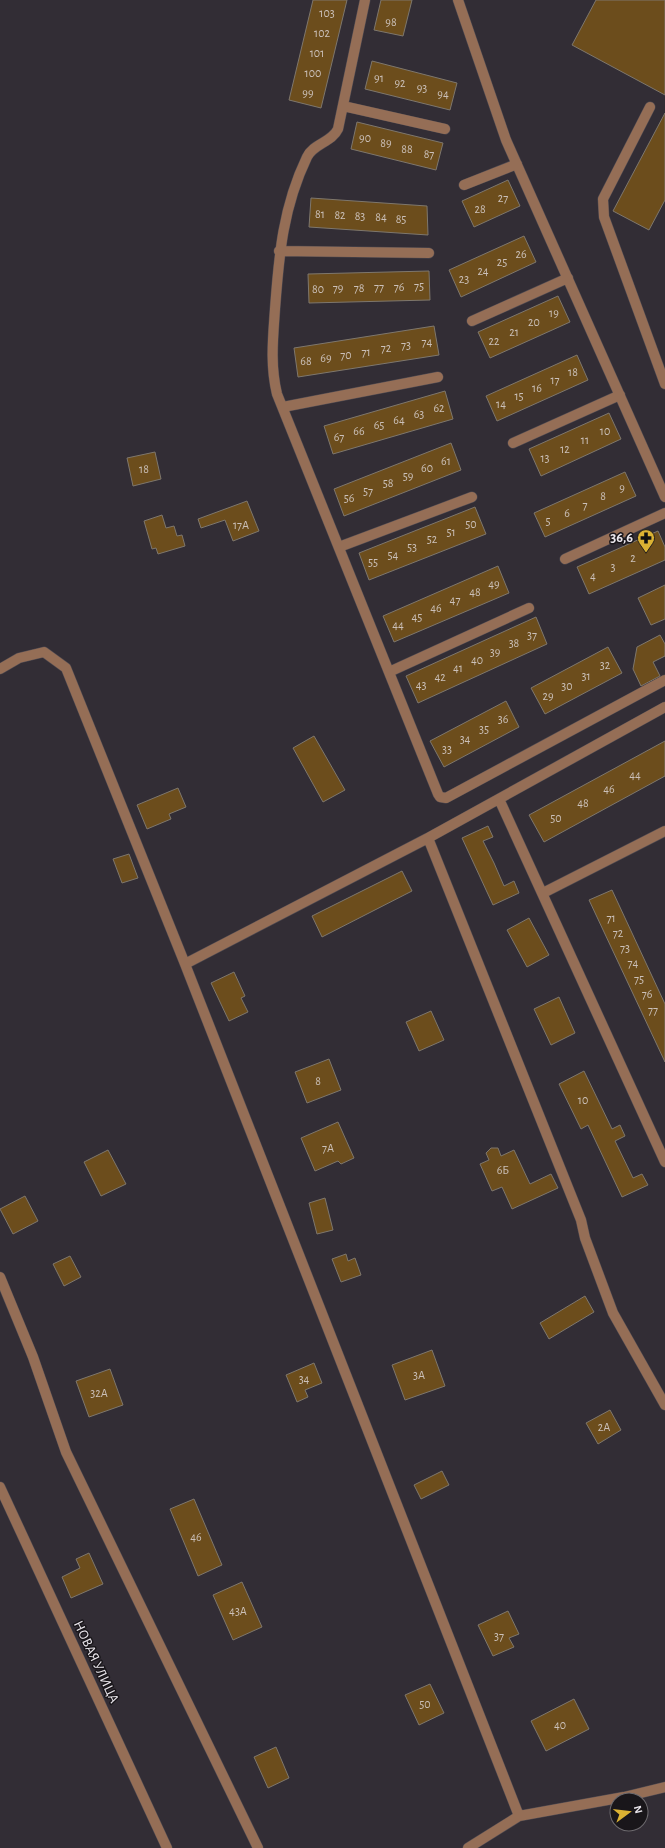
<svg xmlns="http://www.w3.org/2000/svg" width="665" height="1848" font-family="'Alegreya Sans',sans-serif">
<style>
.building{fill:#6c4d1c;stroke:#7e776d}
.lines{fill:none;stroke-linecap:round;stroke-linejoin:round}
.minor-casing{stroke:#504b52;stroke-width:11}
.minor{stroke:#956e56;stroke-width:10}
.labels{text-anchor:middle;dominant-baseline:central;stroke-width:3;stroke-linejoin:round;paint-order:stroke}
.number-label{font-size:12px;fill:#cbc0b9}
.poi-label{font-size:14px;font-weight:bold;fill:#ebe7ed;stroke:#19161a;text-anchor:end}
.street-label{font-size:14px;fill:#ebe7ed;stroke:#19161a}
</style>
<rect width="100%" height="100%" fill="#322d35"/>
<path class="building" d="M313 0H347L321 108 289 100Z
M381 0H412L403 36 374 30Z
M596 0H665V95L572 45Z
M372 61 457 83 450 110 365 89Z
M665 113V200L649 230 613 211Z
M357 122 443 143 436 170 351 149Z
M508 180 520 206 474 227 462 201Z
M311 198 427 206 428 235 309 227Z
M524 236 536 262 461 297 449 270Z
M429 271 430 300 309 303 308 274Z
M558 296 570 322 490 358 478 332Z
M434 326 439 355 298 377 294 348Z
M577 355 588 380 497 421 486 396Z
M445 391 453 419 333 454 324 426Z
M609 413 621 439 541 476 529 449Z
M451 443 461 470 344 516 334 489Z
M155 452 161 479 133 486 127 458Z
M625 472 636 496 545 537 534 513Z
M247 501 259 531 233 541 225 520 201 528 198 519Z
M475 507 486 534 369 580 359 553Z
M162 515 166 528 174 526 177 536 182 535 185 546 158 554 156 548 152 549 144 521Z
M658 531 665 547V560L589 594 577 567Z
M498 566 509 593 394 642 383 616Z
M665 585V619L651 625 638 598Z
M536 617 547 644 418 703 406 676Z
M660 635 665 644V656L653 662 660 676 641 686 633 669 637 647Z
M608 647 622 673 545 714 531 688Z
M506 701 519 727 444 767 430 741Z
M314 736 345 790 323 802 293 748Z
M665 741V776L544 842 529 815Z
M178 788 186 807 169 814 171 819 147 829 137 805Z
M488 826 493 837 483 841 494 863 504 886 514 881 519 893 493 905 462 838Z
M129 854 138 878 122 883 113 859Z
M402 871 412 891 322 937 312 916Z
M612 890 665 1004V1062L589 900Z
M529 918 549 955 527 967 507 930Z
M234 972 245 996 241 998 248 1012 229 1021 211 983Z
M559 997 575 1033 551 1045 534 1009Z
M431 1011 444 1040 419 1051 406 1022Z
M329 1059 341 1090 307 1103 295 1072Z
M584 1071 612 1129 620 1125 625 1136 615 1141 633 1178 642 1174 648 1185 622 1197 588 1125 581 1129 559 1084Z
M338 1122 354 1158 341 1164 338 1161 315 1171 301 1138Z
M491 1148H498L501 1156 514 1150 530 1184 551 1174 558 1188 512 1209 502 1187 492 1191 480 1164 489 1160 486 1153Z
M108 1150 126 1184 101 1196 84 1162Z
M25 1196 38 1221 13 1234 0 1209Z
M325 1198 333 1230 317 1234 309 1203Z
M346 1254 348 1261 355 1258 361 1275 341 1282 332 1259Z
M70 1256 81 1277 64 1286 53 1264Z
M585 1296 594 1312 549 1339 540 1323Z
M432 1350 445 1386 405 1400 392 1365Z
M314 1363 322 1383 305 1390 308 1397 297 1402 286 1375Z
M110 1369 123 1405 89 1417 76 1381Z
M610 1410 621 1430 598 1444 586 1423Z
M442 1471 449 1485 421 1499 414 1485Z
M194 1499 222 1565 198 1576 170 1509Z
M89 1553 103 1584 71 1598 62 1577 80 1568 76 1559Z
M242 1582 262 1627 233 1640 213 1595Z
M508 1611 519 1634 509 1638 514 1647 493 1656 478 1625Z
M430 1684 444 1713 419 1725 405 1695Z
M574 1699 589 1729 546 1751 531 1721Z
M276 1747 289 1778 268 1788 254 1757Z"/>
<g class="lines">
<g class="minor-casing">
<path id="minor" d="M365 0 338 129C332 142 313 144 307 157 283 207 279 254 275 309 273 338 270 365 277 394L438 794 440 797 446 798 665 680
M458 0 506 140 665 497
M343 106 445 129
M650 107 603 199 604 217 665 384
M464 185 517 164
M279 251 429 253
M472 321 568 278
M283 407 438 377
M513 443 620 395
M339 547 472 497
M565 559 665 513
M0 669 19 658 44 652 66 668 185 964 519 1816
M389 672 529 608
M499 799 665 1162
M428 838 581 1220 585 1238 613 1313 665 1405
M543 893 665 831
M185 964 428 838 665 707
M0 1277 33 1357 66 1452 258 1848
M0 1487 167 1848
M468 1848 519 1816 624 1797 665 1787"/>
</g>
<use href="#minor" class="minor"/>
</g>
<defs>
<g id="pharmacy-pin" transform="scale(0.9)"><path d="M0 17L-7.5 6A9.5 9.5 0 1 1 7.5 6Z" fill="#dbb233" stroke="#19161a"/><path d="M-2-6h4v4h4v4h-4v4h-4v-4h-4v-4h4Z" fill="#111"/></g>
</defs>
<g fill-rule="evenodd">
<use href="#pharmacy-pin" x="646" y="538"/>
</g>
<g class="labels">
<g class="number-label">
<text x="327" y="13">103</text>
<text x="391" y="22">98</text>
<text x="322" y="33">102</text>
<text x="317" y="53">101</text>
<text x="313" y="73">100</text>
<text x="379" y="78">91</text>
<text x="400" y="83">92</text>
<text x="422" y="88">93</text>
<text x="308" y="93">99</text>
<text x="443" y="94">94</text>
<text x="365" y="138">90</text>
<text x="386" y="143">89</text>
<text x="407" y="149">88</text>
<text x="429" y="154">87</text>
<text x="503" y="198">27</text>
<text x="480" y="209">28</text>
<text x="320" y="214">81</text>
<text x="340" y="215">82</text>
<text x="360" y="216">83</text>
<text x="381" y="217">84</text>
<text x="401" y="219">85</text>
<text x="521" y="254">26</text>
<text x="502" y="262">25</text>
<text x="483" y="271">24</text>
<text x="464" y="279">23</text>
<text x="419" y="286">75</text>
<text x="379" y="287">77</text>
<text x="399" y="287">76</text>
<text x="338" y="288">79</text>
<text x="359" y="288">78</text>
<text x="318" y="289">80</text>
<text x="554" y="313">19</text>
<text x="534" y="322">20</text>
<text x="514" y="332">21</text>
<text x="494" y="341">22</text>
<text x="427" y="342">74</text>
<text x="406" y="345">73</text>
<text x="386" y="348">72</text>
<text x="366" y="352">71</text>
<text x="346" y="355">70</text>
<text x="326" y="358">69</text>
<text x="306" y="361">68</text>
<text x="573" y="372">18</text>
<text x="555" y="380">17</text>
<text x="537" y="388">16</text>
<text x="519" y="396">15</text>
<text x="501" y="404">14</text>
<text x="439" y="408">62</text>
<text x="419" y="414">63</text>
<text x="399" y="420">64</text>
<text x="379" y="425">65</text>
<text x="359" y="431">66</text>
<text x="605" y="431">10</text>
<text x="339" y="437">67</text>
<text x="585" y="440">11</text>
<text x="565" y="449">12</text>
<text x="545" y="458">13</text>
<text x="446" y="461">61</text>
<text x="427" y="468">60</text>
<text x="144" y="469">18</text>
<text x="408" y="476">59</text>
<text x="388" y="483">58</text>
<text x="622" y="488">9</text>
<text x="368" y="491">57</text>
<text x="603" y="496">8</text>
<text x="349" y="498">56</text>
<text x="585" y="505">7</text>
<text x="567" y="513">6</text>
<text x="548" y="521">5</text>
<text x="471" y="524">50</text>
<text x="241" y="525">17А</text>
<text x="451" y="532">51</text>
<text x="432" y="539">52</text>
<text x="412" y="547">53</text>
<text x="393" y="555">54</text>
<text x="633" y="558">2</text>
<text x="373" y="562">55</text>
<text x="613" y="567">3</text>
<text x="593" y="576">4</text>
<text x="494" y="584">49</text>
<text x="475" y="592">48</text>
<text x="455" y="600">47</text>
<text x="436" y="608">46</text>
<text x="417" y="617">45</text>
<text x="398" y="625">44</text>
<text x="532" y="635">37</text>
<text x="514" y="643">38</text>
<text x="495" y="652">39</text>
<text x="477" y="660">40</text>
<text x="605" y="665">32</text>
<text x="458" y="668">41</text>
<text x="586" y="676">31</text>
<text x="440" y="677">42</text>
<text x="421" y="685">43</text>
<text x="567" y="686">30</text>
<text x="548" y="696">29</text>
<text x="503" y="719">36</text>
<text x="484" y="729">35</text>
<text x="465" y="739">34</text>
<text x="447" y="749">33</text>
<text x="635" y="775">44</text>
<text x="609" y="789">46</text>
<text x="583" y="803">48</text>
<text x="556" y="818">50</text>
<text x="611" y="918">71</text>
<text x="618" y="933">72</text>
<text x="625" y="948">73</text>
<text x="633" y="963">74</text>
<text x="639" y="979">75</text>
<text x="647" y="994">76</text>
<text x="653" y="1010">77</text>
<text x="318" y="1081">8</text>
<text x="583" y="1100">10</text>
<text x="328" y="1148">7А</text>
<text x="503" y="1170">6Б</text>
<text x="419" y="1375">3А</text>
<text x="304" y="1379">34</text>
<text x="99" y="1393">32А</text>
<text x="604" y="1427">2А</text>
<text x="196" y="1537">46</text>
<text x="238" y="1611">43А</text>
<text x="499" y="1636">37</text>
<text x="425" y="1704">50</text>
<text x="560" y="1725">40</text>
</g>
<g class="poi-label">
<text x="633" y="538">36,6</text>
</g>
<g class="street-label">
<text transform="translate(96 1662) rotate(65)">НОВАЯ УЛИЦА</text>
</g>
</g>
<g transform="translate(629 1812) rotate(75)"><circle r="19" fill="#19161a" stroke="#6d6a6e"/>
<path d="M0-3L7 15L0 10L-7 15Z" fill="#dbb233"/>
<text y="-6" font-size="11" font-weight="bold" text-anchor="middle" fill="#ebe7ed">N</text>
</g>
</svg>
